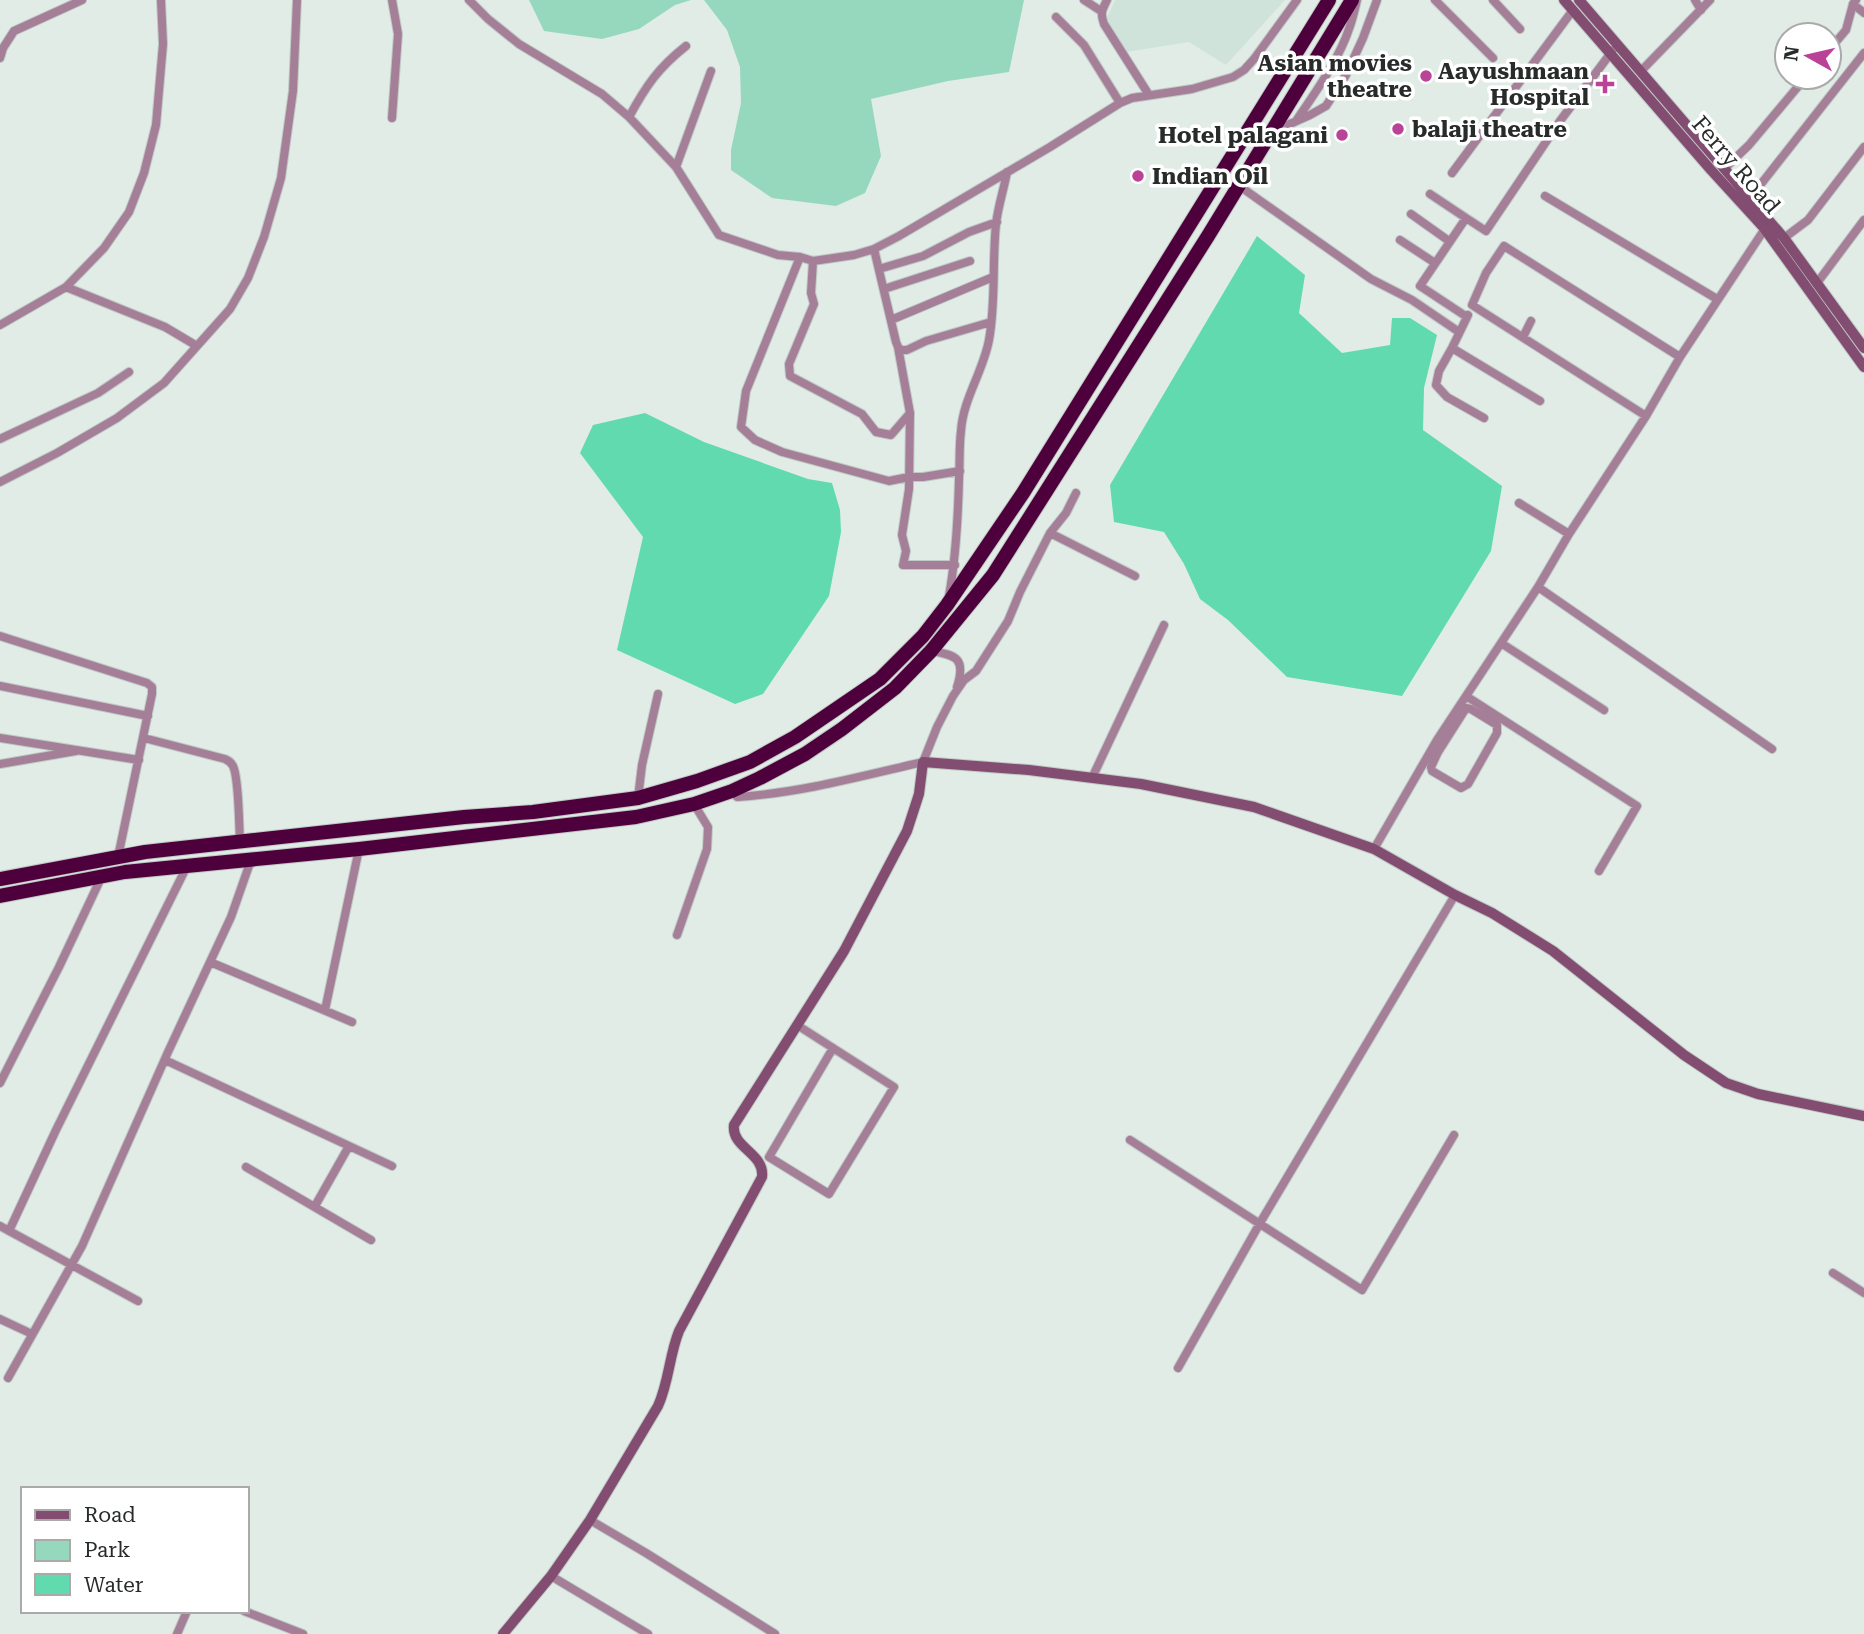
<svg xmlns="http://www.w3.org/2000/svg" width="1864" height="1634" font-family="'Roboto Serif',serif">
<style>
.built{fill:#d0e3db}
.green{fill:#95d8bd}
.water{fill:#61dab0}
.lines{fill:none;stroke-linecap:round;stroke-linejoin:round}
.street-casing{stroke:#c0c9c5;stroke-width:10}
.secondary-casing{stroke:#c0c9c5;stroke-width:12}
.highway-casing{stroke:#c0c9c5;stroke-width:16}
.street{stroke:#a57f97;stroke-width:8}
.secondary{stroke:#824d70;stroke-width:10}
.highway{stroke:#4e003c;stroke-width:14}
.poi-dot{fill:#ba4297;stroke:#fff;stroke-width:2.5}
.labels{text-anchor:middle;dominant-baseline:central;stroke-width:7;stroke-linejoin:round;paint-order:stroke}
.poi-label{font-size:23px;font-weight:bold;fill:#272b29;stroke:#fff;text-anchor:end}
.street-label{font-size:23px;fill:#272b29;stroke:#fff}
</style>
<rect width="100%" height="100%" fill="#e1ece7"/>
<path class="built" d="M1115 0H1285L1226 65 1189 42 1126 52 1106 20Z"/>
<path class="green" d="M529 0H691L675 5 639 29 602 39 544 31Z
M704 0H1024L1009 72 948 81 871 99 881 156 865 193 836 206 772 198 731 170V150L741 103 740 67 727 30Z"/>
<path class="water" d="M1257 236 1305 275 1299 313 1342 353 1390 345 1392 318H1410L1437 335 1424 388 1423 430 1502 486 1491 551 1402 696 1287 677 1228 620 1200 599 1184 564 1164 532 1114 522 1110 485Z
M645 413 704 442 808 479 832 483 840 510 841 532 829 596 763 694 735 704 617 650 643 537 580 453 593 425Z"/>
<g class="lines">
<g class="street-casing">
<path id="street" d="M392 0 398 34 392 118
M469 0 488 19 519 44 602 94 629 117 676 167 719 235 778 255 800 257 813 261 854 255 874 249 899 236 1050 147 1120 103 1132 98 1192 89 1233 77 1244 70 1254 59 1297 0
M1084 0 1101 11
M1107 0C1102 10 1100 13 1104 24L1149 95
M1435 0 1493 58
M1493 0 1520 29
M1695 0 1701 10
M1853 4 1864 13
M1056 17 1084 45 1120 103
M1829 50 1846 30 1853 4 1856 0
M0 58 3 48 14 31 82 0
M1641 71 1710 0
M629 117C646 86 658 68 686 46
M1296 121C1315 93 1340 58 1350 26 1353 18 1355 9 1357 0
M1274 131 1310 115 1326 106 1346 75 1363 38 1377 0
M676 167 711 71
M1724 169 1749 145 1806 77
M1452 173 1573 10
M1238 185 1371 279 1412 300 1459 332
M1430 194 1466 218
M1545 196 1717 299
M1750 198 1864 53
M1411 214 1449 241
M1784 238 1808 220 1864 147
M1400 240 1435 263
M874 249 896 342 898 347 901 350H907L926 341 991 322
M800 257 746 391 741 427 755 440 782 452 889 481 909 477H923L960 471
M813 261 811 293 814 304 789 364 790 376 862 414 876 432 891 435 910 413
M879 269 923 256 969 232 997 222
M1817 283 1864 220
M66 287 165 327 197 346
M884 289 970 261
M1468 315 1452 348 1540 401
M1467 317 1420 286 1466 218 1486 231 1560 121 1613 50
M891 320 993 277
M0 325 66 287 104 248 129 212 144 173 156 125 163 44 161 0
M1523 337 1531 321
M898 347 910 413 909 489 902 535 906 551 903 565H955
M1452 348 1439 371 1436 385 1447 397 1484 418
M1646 416 1472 305 1486 273 1504 246 1680 357
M0 439 98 393 129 372
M0 482 57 453 117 418 164 383 230 309 248 278 264 237 281 178 293 91 297 0
M1519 503 1569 534
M1050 533 1135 576
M1538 587 1772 749
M949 596C956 557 958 519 959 479 960 463 959 447 961 431 963 399 983 372 989 340 996 302 992 263 996 224 998 206 1004 189 1007 172
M0 636 147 683 152 687V694L118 857
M1501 643 1604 710
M931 651C957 655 966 659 957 687
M0 686 148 716
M1466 696 1637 806 1599 871
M0 738 139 760
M144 738 225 759C229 761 231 762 233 766 239 778 239 826 240 842
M1432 749 1438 752 1431 767 1432 771 1461 788 1468 784 1497 733V725L1471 709 1466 708 1438 752
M0 764 76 751
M1092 778 1164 625
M732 791 737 797C800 793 862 776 923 762L937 727 953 696 964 680 976 671 1008 621 1020 592 1050 533 1066 513 1076 493
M638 798 642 765 658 694
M1374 849 1437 740 1538 587 1569 534 1646 416 1680 357 1768 224
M677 935 707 849 708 827 694 804
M210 962 352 1022
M325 1010 359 849
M797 1025 894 1087 829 1194 769 1157 833 1048
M165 1060 392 1166
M0 1083 59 967 102 876
M1130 1140 1362 1290 1454 1135
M246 1167 371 1240
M315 1206 349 1146
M0 1226 138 1301
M9 1231 56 1130 187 866
M1833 1273 1864 1293
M0 1319 32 1334
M1178 1368 1260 1223 1455 895
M8 1378 82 1246 168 1052 231 917 251 860
M590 1520 646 1553 775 1634
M551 1576 648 1634
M244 1611 303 1634
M177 1634 187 1611"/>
</g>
<g class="secondary-casing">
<path id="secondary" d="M1564 0 1711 170 1764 228 1864 367
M1579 0 1784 238 1864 348
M503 1634 551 1576 590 1520 658 1406C669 1382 669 1356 679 1331L762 1177C765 1153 731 1148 734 1125L844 951 907 831 919 794 923 762 1029 770 1141 784 1254 807 1374 849 1455 895 1492 913 1553 951 1684 1055 1726 1083 1758 1094 1864 1116"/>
</g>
<g class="highway-casing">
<path id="highway" d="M0 879 145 852 464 817 533 812 638 798 697 781 750 762 795 737 880 679 923 636 947 605 1023 493 1329 0
M0 896 125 872 359 849 636 817 694 804 732 791 760 778 805 754 842 729 895 688 931 651 993 575 1208 236 1352 0"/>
</g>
<use href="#street" class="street"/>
<use href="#secondary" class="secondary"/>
<use href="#highway" class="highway"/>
</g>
<g class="poi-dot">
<circle cx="1426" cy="76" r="7"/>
<path d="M1601.5 73.5h7v7h7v7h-7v7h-7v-7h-7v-7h7z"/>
<circle cx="1398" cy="129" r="7"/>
<circle cx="1342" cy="135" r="7"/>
<circle cx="1138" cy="176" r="7"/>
</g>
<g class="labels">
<g class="poi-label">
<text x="1412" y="63">Asian movies<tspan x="1412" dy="26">theatre</tspan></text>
<text x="1589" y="71">Aayushmaan<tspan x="1589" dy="26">Hospital</tspan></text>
<text x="1412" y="129" text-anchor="start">balaji theatre</text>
<text x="1328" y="135">Hotel palagani</text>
<text x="1152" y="176" text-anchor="start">Indian Oil</text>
</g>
<g class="street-label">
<text transform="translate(1736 165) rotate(49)">Ferry Road</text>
</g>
</g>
<rect x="21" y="1487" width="228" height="126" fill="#ffffff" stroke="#a9aaa9" stroke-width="2"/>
<rect x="35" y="1510" width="35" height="10" fill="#824d70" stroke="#a9aaa9" stroke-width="2"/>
<text x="84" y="1522" font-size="21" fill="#272b29">Road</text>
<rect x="35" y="1540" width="35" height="21" fill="#95d8bd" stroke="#a9aaa9" stroke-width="2"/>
<text x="84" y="1557" font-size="21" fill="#272b29">Park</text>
<rect x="35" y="1574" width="35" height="21" fill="#61dab0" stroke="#a9aaa9" stroke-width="2"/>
<text x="84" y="1592" font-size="21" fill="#272b29">Water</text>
<g transform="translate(1808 56) rotate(278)"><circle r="33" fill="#ffffff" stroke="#a9aaa9" stroke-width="2"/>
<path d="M0-5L12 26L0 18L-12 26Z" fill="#ba4297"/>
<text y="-10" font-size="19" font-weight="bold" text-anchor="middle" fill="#272b29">N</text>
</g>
</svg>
